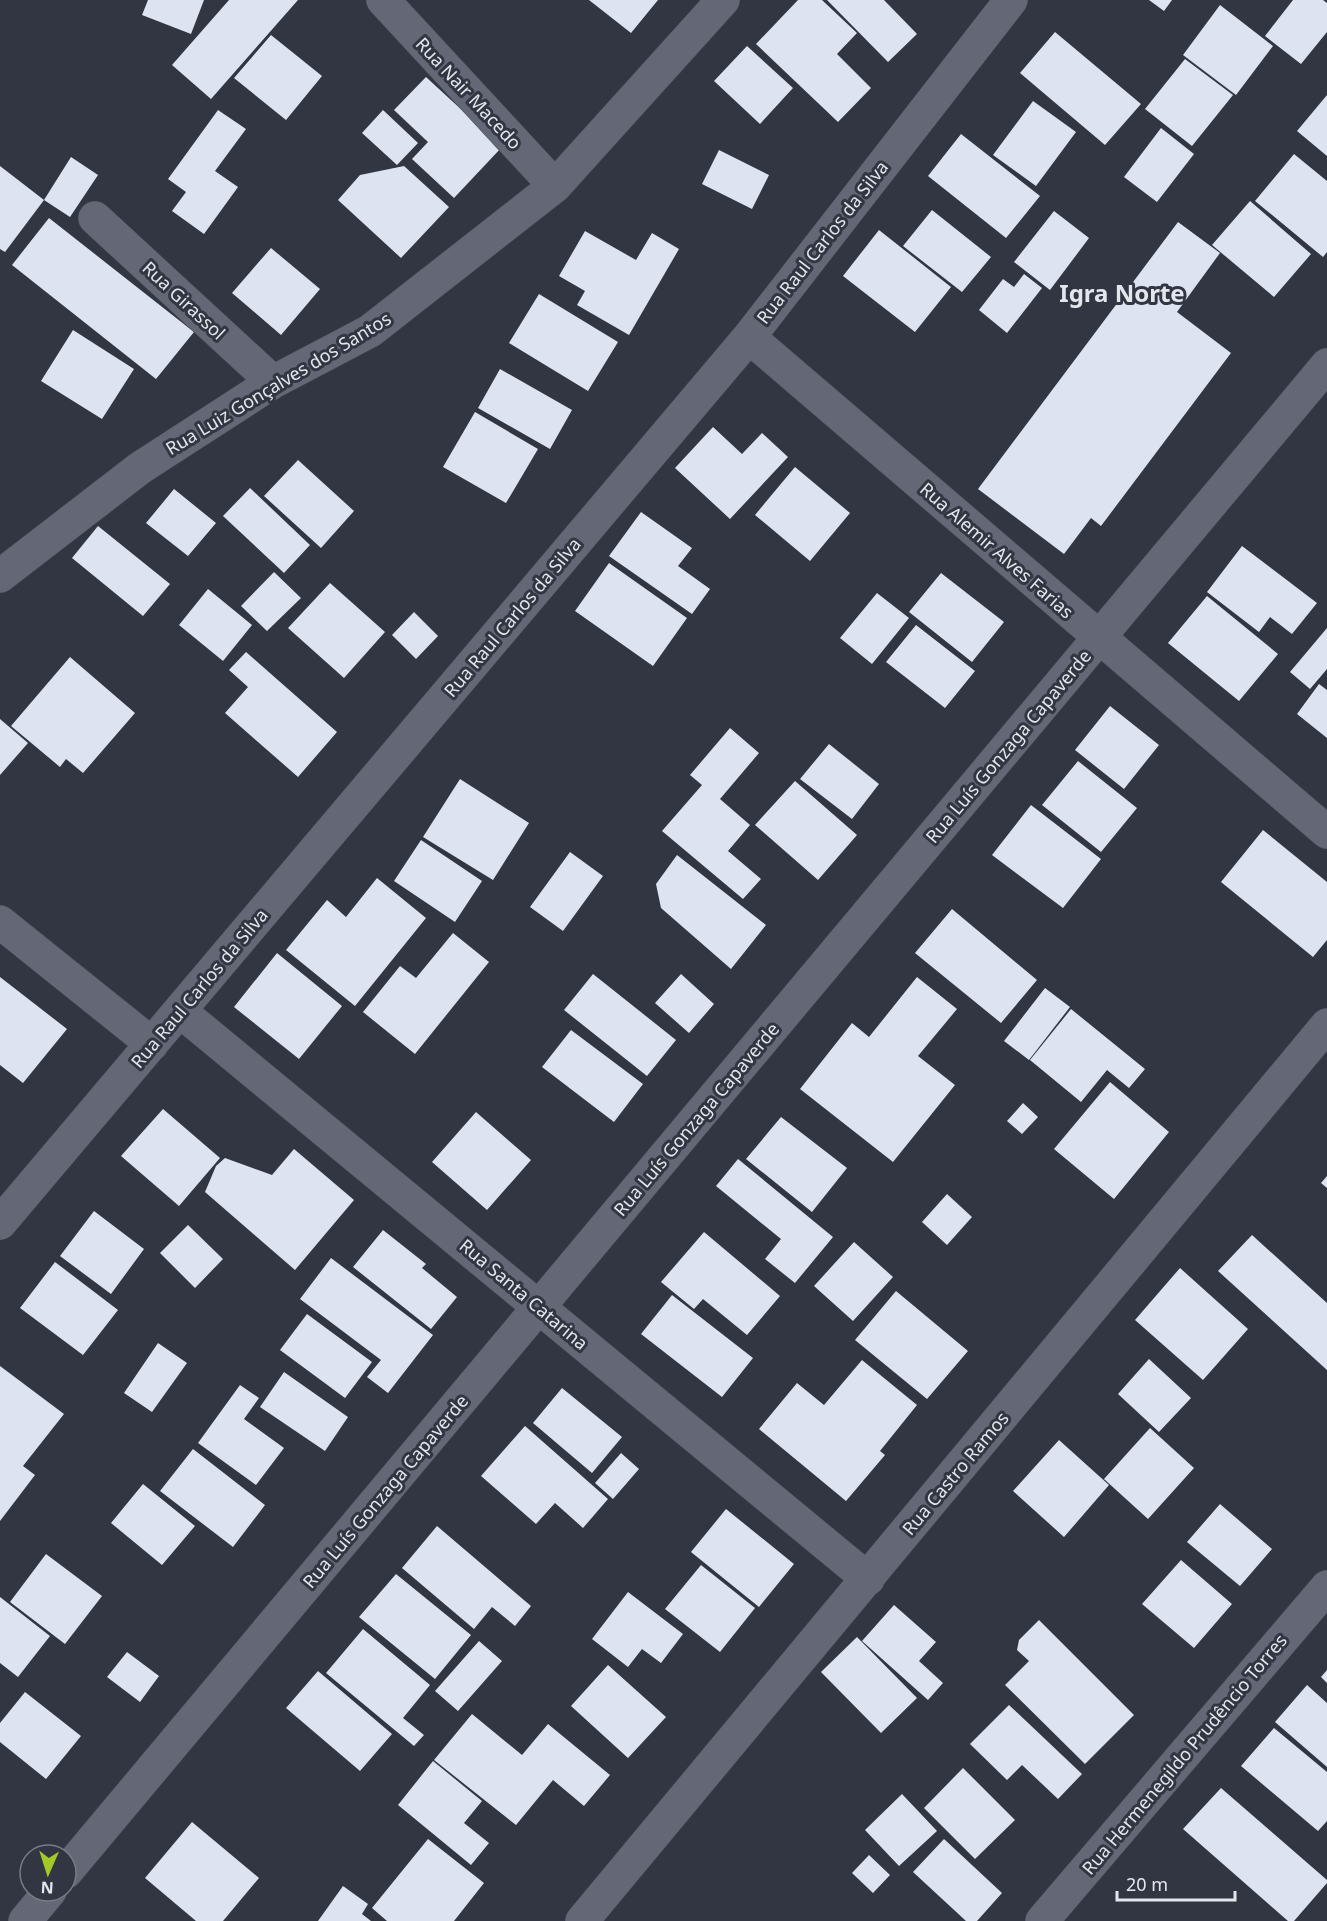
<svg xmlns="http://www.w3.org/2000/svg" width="1327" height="1921" font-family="'Noto Sans',sans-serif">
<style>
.building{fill:#dee3f2}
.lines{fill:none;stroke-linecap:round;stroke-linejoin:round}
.minor-casing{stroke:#4f515b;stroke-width:34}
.minor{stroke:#646876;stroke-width:33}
.labels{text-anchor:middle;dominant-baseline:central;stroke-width:6;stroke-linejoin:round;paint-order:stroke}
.street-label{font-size:18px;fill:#e4e6ee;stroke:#323642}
.district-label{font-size:24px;font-weight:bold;fill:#e4e6ee;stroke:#323642}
</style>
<rect width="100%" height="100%" fill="#323642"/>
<path class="building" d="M148 0H204L191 34 142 15Z
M229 0H298L211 99 172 65Z
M589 0H658L631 33Z
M798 0H822L857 33 837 54 871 88 838 122 756 44Z
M827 0H884L917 34 888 62Z
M1149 0H1172L1164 11Z
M1293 0H1323L1327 3V32L1301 64 1265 36Z
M1220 5 1273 46 1236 95 1183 55Z
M1055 32 1141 104 1105 145 1020 73Z
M271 35 322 76 286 120 234 78Z
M747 46 793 88 760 124 714 81Z
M1185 59 1233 95 1192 146 1145 109Z
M426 77 502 147 454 198 412 159 428 142 394 110Z
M1327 95V156L1297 131Z
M1033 101 1076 132 1036 186 993 155Z
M218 110 246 129 215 171 238 187 204 234 172 211 186 192 168 179Z
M383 110 418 143 397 165 362 133Z
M1161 128 1194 154 1157 202 1124 177Z
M961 134 1040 196 1006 238 928 176Z
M719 150 769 175 752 209 702 184Z
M1294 154 1327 181V252L1323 257 1255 201Z
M71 157 98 175 70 217 44 200Z
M0 166 44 200 5 252 0 249Z
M404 166 449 207 401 258 338 200 360 175Z
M1250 201 1311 254 1274 297 1212 245Z
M932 210 991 257 962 292 903 246Z
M1054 211 1089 238 1050 290 1014 262Z
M49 218 194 332 156 379 12 265Z
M1178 222 1220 253 1177 312 1231 353 1101 526 1091 518 1064 554 978 489Z
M879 230 951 287 915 332 843 276Z
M585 231 636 260 652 233 679 249 629 335 577 305 585 291 559 276Z
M271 248 320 289 281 335 232 293Z
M1024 274 1042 288 1007 333 979 310 1003 279 1014 287Z
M539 294 618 342 588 391 509 343Z
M73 330 134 369 102 419 41 381Z
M500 369 572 410 550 449 478 408Z
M475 412 538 449 506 503 443 467Z
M713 427 742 454 762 433 788 457 730 519 675 468Z
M298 460 354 511 321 548 264 496Z
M795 467 850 513 810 561 755 515Z
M250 488 310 545 284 573 223 516Z
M174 489 216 523 188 556 146 523Z
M641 512 692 548 678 566 710 589 692 614 609 556Z
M98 526 170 584 143 616 72 558Z
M1242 546 1317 603 1292 634 1270 617 1259 632 1207 592Z
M609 563 687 618 653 666 575 611Z
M274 572 301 598 267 631 241 606Z
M941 573 1004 622 972 662 909 612Z
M330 583 385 632 344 678 288 628Z
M208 589 252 625 223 661 179 625Z
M877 593 909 618 872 664 840 638Z
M1207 596 1278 654 1239 701 1168 643Z
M414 612 438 636 416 659 392 635Z
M916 625 975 671 945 708 886 662Z
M1327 628V669L1310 689 1290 672Z
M246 652 337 732 298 777 225 713 248 687 229 670Z
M70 657 135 713 83 773 66 759 60 767 11 726Z
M1319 684 1327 690V738L1297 714Z
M1110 706 1159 745 1124 789 1075 750Z
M0 719 28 743 0 775Z
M730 728 759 753 720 799 750 825 728 851 761 879 743 899 662 831 702 785 690 775Z
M829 744 879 784 852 819 800 779Z
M1078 761 1137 808 1101 852 1042 805Z
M460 779 529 823 493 880 423 837Z
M795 781 857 835 818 880 755 825Z
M1031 805 1101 859 1063 908 992 855Z
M1263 830 1327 882V940L1313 957 1221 882Z
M421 840 482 881 455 922 394 881Z
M570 852 603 876 563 931 530 907Z
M677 855 766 925 731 969 661 908 656 884Z
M377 878 426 918 355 1006 286 950 327 900 346 917Z
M952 909 1037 980 1001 1023 915 953Z
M453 933 489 962 415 1054 363 1012 400 966 416 978Z
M277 953 342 1006 299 1059 234 1007Z
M593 974 676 1040 647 1076 564 1010Z
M681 974 714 1004 689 1033 655 1003Z
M0 977 67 1029 23 1083 0 1065Z
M917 977 957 1009 918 1056 955 1085 893 1162 800 1089 852 1023 869 1037Z
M1045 988 1070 1007 1029 1060 1004 1041Z
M1071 1009 1145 1069 1129 1088 1107 1070 1081 1102 1030 1060Z
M571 1030 643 1084 614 1122 542 1067Z
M1110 1082 1169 1132 1114 1199 1054 1149Z
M1023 1103 1038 1117 1022 1134 1007 1121Z
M163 1109 220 1158 179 1206 121 1156Z
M476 1112 531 1160 487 1210 432 1162Z
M781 1117 847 1168 812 1212 746 1159Z
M294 1149 354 1200 295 1270 205 1192 216 1166 225 1158 272 1175Z
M738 1159 833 1237 795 1283 765 1259 781 1239 716 1186Z
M1327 1176V1188L1321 1183Z
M947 1194 972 1217 947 1245 922 1222Z
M94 1211 144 1249 111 1294 60 1256Z
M188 1225 223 1259 195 1288 160 1253Z
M383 1230 426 1264 422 1268 457 1297 431 1329 353 1267Z
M704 1232 780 1296 747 1335 703 1299 694 1309 661 1282Z
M1252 1235 1327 1303V1370L1218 1271Z
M854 1242 893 1277 853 1321 814 1286Z
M331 1258 433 1335 388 1393 367 1377 381 1360 300 1299Z
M55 1262 118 1310 83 1355 20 1308Z
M1180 1268 1248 1329 1203 1380 1135 1320Z
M896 1291 968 1351 927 1399 855 1340Z
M672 1295 753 1358 722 1397 641 1334Z
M307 1314 372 1362 345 1398 280 1350Z
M158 1343 187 1363 152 1412 124 1393Z
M1149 1359 1191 1398 1159 1432 1118 1394Z
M862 1360 917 1405 880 1451 885 1455 846 1501 759 1429 797 1383 824 1405Z
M0 1366 64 1414 23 1466 35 1475 0 1521Z
M284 1372 348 1417 325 1451 260 1407Z
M240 1385 259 1398 244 1419 284 1448 256 1485 198 1443Z
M562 1388 622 1437 592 1473 533 1423Z
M525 1426 608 1499 583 1528 555 1503 536 1524 481 1476Z
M1150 1428 1194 1468 1148 1519 1104 1479Z
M1059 1440 1109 1485 1064 1537 1013 1491Z
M193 1449 265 1505 233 1547 160 1491Z
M621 1453 639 1469 613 1499 595 1483Z
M143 1484 195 1526 162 1565 111 1523Z
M1220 1504 1272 1549 1240 1586 1187 1542Z
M726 1509 794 1564 759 1607 691 1552Z
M437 1526 531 1606 515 1626 492 1607 474 1629 402 1568Z
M46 1554 102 1596 65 1644 10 1602Z
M1181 1560 1232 1604 1194 1648 1142 1604Z
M701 1565 755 1608 720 1652 665 1609Z
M396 1574 471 1635 435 1679 359 1617Z
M628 1592 683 1634 661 1663 642 1649 628 1667 592 1639Z
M0 1597 50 1636 18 1677 0 1663Z
M894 1605 936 1642 919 1661 943 1683 928 1700 862 1641Z
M1039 1620 1134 1715 1085 1764 1005 1685 1029 1661 1017 1650 1019 1640Z
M363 1629 430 1685 403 1718 424 1735 414 1746 326 1673Z
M857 1637 917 1698 881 1733 821 1672Z
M479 1641 502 1661 458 1711 435 1691Z
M127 1652 159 1676 140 1702 107 1677Z
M608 1665 666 1717 628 1758 571 1706Z
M1327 1670V1683L1321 1677Z
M318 1671 392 1734 360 1771 286 1708Z
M1307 1685 1327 1703V1767L1275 1722Z
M25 1692 81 1736 46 1779 0 1742V1723Z
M1009 1705 1082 1774 1058 1799 1022 1765 1007 1780 970 1744Z
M472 1714 522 1755 548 1724 610 1775 584 1806 553 1780 516 1825 434 1760Z
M1274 1728 1327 1772V1821L1318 1831 1241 1766Z
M433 1761 482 1801 464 1823 489 1843 471 1865 398 1805Z
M963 1768 1015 1820 975 1859 924 1808Z
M1221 1788 1327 1880V1883L1294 1921H1288L1183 1829Z
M902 1794 937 1831 899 1866 865 1830Z
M192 1822 259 1878 223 1921H196L145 1878Z
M428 1839 484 1883 454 1921H387L372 1908Z
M944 1839 1002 1893 977 1921H966L913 1872Z
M869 1855 890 1875 873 1893 852 1873Z
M343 1886 368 1904 362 1914 371 1921H318Z"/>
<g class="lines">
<g class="minor-casing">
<path id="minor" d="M383 0 555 186
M95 218 273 382
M749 337 1327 832
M0 576 140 468 273 382 370 331 555 186 723 0
M0 922 152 1044
M180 1011 868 1579
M0 1223 749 337 1011 0
M66 1872 1327 365
M25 1921 50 1891
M582 1921 1327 1025
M1042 1921 1327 1587"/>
</g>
<use href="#minor" class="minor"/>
</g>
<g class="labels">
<g class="street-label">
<text transform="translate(469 93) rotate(47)">Rua Nair Macedo</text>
<text transform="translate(822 242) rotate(-52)">Rua Raul Carlos da Silva</text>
<text transform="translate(184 300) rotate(43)">Rua Girassol</text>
<text transform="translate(278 383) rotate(-31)">Rua Luiz Gonçalves dos Santos</text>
<text transform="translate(997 550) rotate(41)">Rua Alemir Alves Farias</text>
<text transform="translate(512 617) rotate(-50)">Rua Raul Carlos da Silva</text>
<text transform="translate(1008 746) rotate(-50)">Rua Luís Gonzaga Capaverde</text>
<text transform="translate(199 988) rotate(-50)">Rua Raul Carlos da Silva</text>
<text transform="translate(696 1119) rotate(-50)">Rua Luís Gonzaga Capaverde</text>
<text transform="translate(524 1294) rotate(40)">Rua Santa Catarina</text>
<text transform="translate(955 1473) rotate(-50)">Rua Castro Ramos</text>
<text transform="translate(385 1491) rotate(-50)">Rua Luís Gonzaga Capaverde</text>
<text transform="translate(1184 1754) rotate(-50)">Rua Hermenegildo Prudêncio Torres</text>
</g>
<g class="district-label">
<text x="1122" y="292">Igra Norte</text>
</g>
</g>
<g transform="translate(48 1873) rotate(183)"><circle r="28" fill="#323642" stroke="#797c87" stroke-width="1.5"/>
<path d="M0-4.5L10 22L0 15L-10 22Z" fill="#a4c825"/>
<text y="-9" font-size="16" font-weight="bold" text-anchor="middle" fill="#e4e6ee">N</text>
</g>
<path d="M1117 1891v9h118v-9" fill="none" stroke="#e4e6ee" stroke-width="3"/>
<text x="1126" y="1891" font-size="18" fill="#e4e6ee" stroke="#323642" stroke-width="4.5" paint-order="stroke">20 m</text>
</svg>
